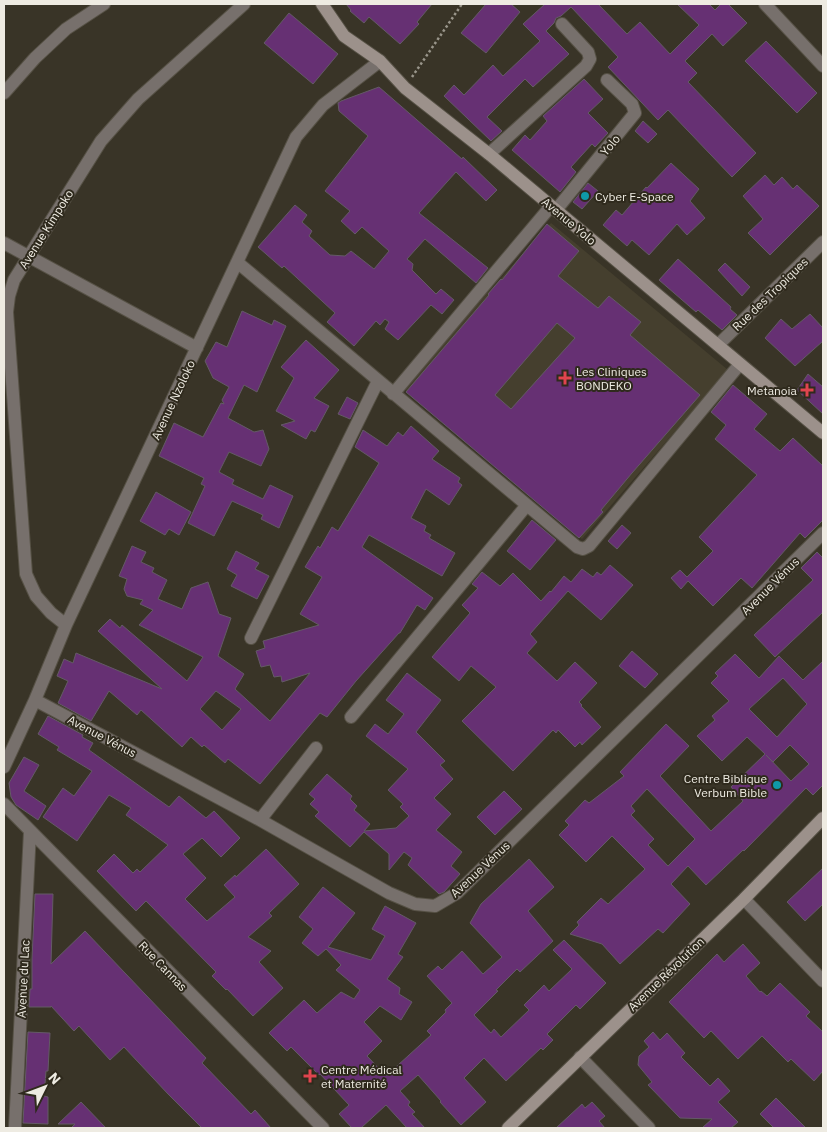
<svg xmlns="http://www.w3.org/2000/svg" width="827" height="1132" font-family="'IBM Plex Sans',sans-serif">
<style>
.medical{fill:#453f2e}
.building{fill:#663073;stroke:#645a66;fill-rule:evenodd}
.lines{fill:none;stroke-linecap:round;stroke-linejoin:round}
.street-casing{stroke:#565145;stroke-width:14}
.secondary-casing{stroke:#565145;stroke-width:14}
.path{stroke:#99958a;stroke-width:2.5;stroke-dasharray:2.5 2.5;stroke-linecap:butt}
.street{stroke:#77706c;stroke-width:12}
.secondary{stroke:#9c918b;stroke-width:12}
.culture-dot{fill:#0f9aa8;stroke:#2f2a1d;stroke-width:2}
.health-dot{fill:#e0444e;stroke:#2f2a1d;stroke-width:2}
.labels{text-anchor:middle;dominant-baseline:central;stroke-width:4;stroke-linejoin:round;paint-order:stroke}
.street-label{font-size:12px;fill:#eeebe2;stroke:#2f2a1d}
.poi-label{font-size:12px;fill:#eeebe2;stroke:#2f2a1d;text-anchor:start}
</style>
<rect width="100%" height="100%" fill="#393427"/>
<path class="medical" d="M551 223 728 370 582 539 402 387Z"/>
<path class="building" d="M346 4H432L417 22 419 24 400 44 369 17 364 23 350 11 351 10Z
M486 4H511L520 12 486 53 461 33Z
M545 4H598L627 34 640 22 670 54 699 25 677 4H709L715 10 721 4H728L747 23 723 46 712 34 685 61 697 73 688 82 756 153 732 177 668 110 658 120 608 67 618 57 571 7 561 16 556 18 554 23 546 31 569 54 533 87 525 79 487 117 502 131 491 141 444 96 454 85 464 95 493 65 503 76 540 41 523 24Z
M289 13 338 54 313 84 264 43Z
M766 41 817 93 797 113 745 61Z
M584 79 603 99 588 113 608 133 595 147 592 144 571 167 576 172 560 192 512 150 525 135 530 140 547 121 543 116Z
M379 87 462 159 463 157 497 190 486 201 456 172 419 213 488 268 476 283 425 239 407 259 413 264 412 270 436 294 441 289 454 300 442 314 431 305 398 340 385 329 389 322 385 319 380 325 376 321 354 346 327 322 335 313 284 266 282 268 258 247 295 205 307 215 302 222 312 231 309 236 330 255 345 256 351 251 374 269 389 251 362 227 355 234 341 221 350 211 325 191 368 136 339 111 338 103 341 101Z
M643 121 657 134 648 143 635 131Z
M671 163 699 189 690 201 705 218 687 235 677 224 649 255 632 240 627 246 603 225 616 210 622 215 646 187 647 188Z
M765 175 774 185 782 177 793 189 797 185 819 206 770 255 748 233 763 219 743 196Z
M588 183 598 191 582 209 573 202Z
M547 224 579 251 558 276 598 308 609 296 641 322 630 335 700 395 632 473 601 510 603 512 579 538 406 392 489 295 488 294 501 279 502 280ZM557 323 575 338 511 409 495 395Z
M678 259 731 307 730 309 737 315 722 330 698 310 696 312 659 280Z
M725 263 750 287 742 296 718 270Z
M242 311 272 325 274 320 286 326 257 392 244 385 228 418 254 432 263 430 269 449 261 466 229 452 219 472 234 480 232 484 263 499 270 485 293 496 279 528 261 519 263 515 232 501 214 536 188 523 205 486 201 484 204 478 159 456 174 423 203 437 221 403 224 404 222 400 229 387 213 378 205 361 216 342 227 347Z
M810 314 823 328V341L795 366 765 338 781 319 792 329Z
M306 340 339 370 314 398 329 406 315 432 311 430 306 439 281 425 295 421 276 411 294 378 281 367Z
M808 374 823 387V414L797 390Z
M733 385 767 414 754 429 780 451 793 438 823 466V520L805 538 800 533 752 588 741 578 713 606 688 581 681 589 671 578 680 570 687 577 713 551 699 537 757 475 715 439 726 425 711 412Z
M347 397 358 403 350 419 338 414Z
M411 426 439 451 432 459 460 478 458 482 462 485 449 505 426 489 411 518 426 526 424 531 431 535 429 538 455 553 442 576 369 535 362 547 433 598 425 610 417 605 400 633H399L356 681 327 717 320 713 260 784 228 759 225 763 204 745 202 747 191 737 182 747 141 710 137 715 109 691 91 721 58 703 68 681 57 676 64 659 73 663 76 653 162 689 98 631 110 619 120 628 122 625 187 681 203 657 139 625 153 610 140 604 143 600 127 596 124 589 127 579 119 576 132 546 146 552 141 562 154 568 152 572 167 580 158 599 182 609 191 588 208 582 219 614 231 618 218 656 244 674 235 689 270 721 310 673 282 682 281 676 274 677 270 665 261 667 256 651 265 648 263 641 319 625 300 614 322 577 305 567 318 546 320 548 332 527 338 531 379 463 355 447 363 430 387 446 398 432 403 436ZM216 691 241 709 222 730 200 709Z
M156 492 191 512 179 535 169 529 165 535 140 521Z
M532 520 556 540 530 570 507 551Z
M622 525 631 533 617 549 608 541Z
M236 551 259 563 255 569 269 576 257 599 231 586 237 575 227 569Z
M817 552 823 558V612L775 657 754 635 813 580 801 568Z
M610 565 633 585 601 620 568 591 530 634 537 642 527 653 557 681 575 662 597 683 579 702 582 705 581 706 601 727 582 745 580 742 575 747 558 730 556 733 553 730 513 771 462 721 496 687 471 666 459 681 432 657 470 613 462 605 478 588 472 584 482 572 500 586 513 573 541 601 550 591 551 592 564 576 571 582 582 569 593 577 597 572 601 575Z
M632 651 658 674 645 688 619 666Z
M735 654 759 678 779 656 803 680 823 661V785L813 795 806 788 744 851 743 850 706 885 688 866 671 884 690 904 663 933 658 929 620 964 602 944 570 934 579 925 577 922 601 898 608 904 645 869 612 836 586 862 559 835 569 825 565 821 585 800 589 803 624 776 620 772 666 724 689 746 660 776 711 831 743 801 731 787 765 754 747 737 722 761 697 736 715 720 712 716 729 701 711 683 718 676 715 673ZM783 678 807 704 777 737 749 709ZM790 745 809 764 791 781 766 755 773 762ZM647 789 695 839 668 866 648 845 654 839 631 815 635 811 631 806Z
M407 673 441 700 416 732 445 761 440 765 453 779 434 798 451 814 436 830 462 852 451 866 460 874 444 892 439 894 408 865 412 858 404 852 389 870V854L364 832 350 847 315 816 319 812 310 804 315 799 309 794 327 774 352 796 350 799 357 806 354 810 370 824 364 831 396 828 409 816 400 807 403 804 388 790 408 769 366 736 375 724 388 734 404 714 386 700Z
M48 716 83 735 82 737 93 743 89 750 169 807 179 796 206 818 214 811 240 838 221 857 202 838 183 854 206 878 185 899 207 921 235 897 224 885 235 875 236 877 266 849 299 884 269 913 272 916 248 937 271 951 259 962 283 988 253 1016 227 989 226 990 212 976 216 972 146 901 136 911 97 871 114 854 133 873 137 869 140 872 168 845 126 815 131 808 109 795 77 841 43 817 63 788 74 796 92 771 57 750 59 747 38 734Z
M24 757 39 765 24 791 46 806 38 820 16 805 11 797 9 783Z
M504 791 522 809 495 835 477 817Z
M529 859 554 887 528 911 553 941 520 972 517 969 496 990 498 991 474 1015 491 1033 494 1029 501 1037 529 1010 524 1005 544 985 549 991 572 969 553 950 564 940 606 983 580 1009 576 1005 547 1034 553 1040 543 1050 541 1048 506 1081 484 1058 464 1078 486 1102 461 1125 440 1102 441 1101 418 1075 400 1091 410 1102 408 1105 415 1112 412 1114 425 1128H407L386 1105 361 1128H352L339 1114 349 1105 320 1074 319 1075 291 1047 287 1051 269 1033 304 1000 317 1013 341 992 354 999 360 990 336 970 341 965 326 949 318 956 302 943 313 929 299 917 323 887 355 913 328 947 371 960 385 936 372 929 385 906 416 923 398 954 403 957 387 979 400 988 399 994 412 1002 401 1020 380 1006 364 1022 382 1041 367 1056 386 1076 431 1035 427 1031 446 1012 445 1010 452 1003 427 976 438 966 442 970 462 951 483 974 502 957 470 923 481 904Z
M823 868V904L805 921 787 902Z
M35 894H53L51 964 85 931 206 1058 202 1063 251 1114 255 1110 271 1128H202L168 1094 124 1047 110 1060 79 1026 74 1031 51 1006V1007H29L30 989H32V959Z
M743 944 760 963 746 976 760 992 761 991 767 996 780 983 810 1012 806 1016 823 1032V1071L814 1081 791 1059 788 1062 762 1036 738 1059 711 1031 704 1038 669 1002 717 954 724 962Z
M28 1032 50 1033 48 1071H46L44 1096 48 1097V1124L23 1123Z
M653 1032 660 1040 667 1033 685 1053 681 1057 710 1086 718 1078 730 1091 718 1102 738 1122 731 1128H702L712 1119 680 1118 648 1085 652 1082 638 1065 639 1056 649 1047 644 1041Z
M776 1098 806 1128H774L760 1114Z
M81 1102 106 1128H71L75 1124H58Z
M592 1102 605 1116 599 1121 605 1128H556L582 1104 585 1108Z"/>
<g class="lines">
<g class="street-casing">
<path id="street" d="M765 4 823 66
M4 93 35 58 66 29 104 4
M489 154 586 66 590 59 588 52 562 24
M556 210 635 113 632 104 607 80
M4 243 197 348
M237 262 577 547 583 549 589 546 740 364
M718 345 823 242
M393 394 551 206
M66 625 51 613 36 596 26 574 7 312 9 296 14 280 101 141 138 99 244 4
M251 638 378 381
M35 700 260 820 389 893 415 904 435 906 457 893 823 533
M351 717 527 505
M4 767 35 700 66 625 296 137 323 105 380 61
M4 804 323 1128
M260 820 316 748
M744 899 823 981
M580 1057 649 1128
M15 1128 30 831"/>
</g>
<g class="secondary-casing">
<path id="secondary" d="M322 4 344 36 380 61 405 88 489 154 823 433
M508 1128 744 899 823 818"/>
</g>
<path class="path" d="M412 77 462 4"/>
<use href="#street" class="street"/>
<use href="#secondary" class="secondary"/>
</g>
<g class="culture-dot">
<circle cx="585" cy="196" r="5"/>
<circle cx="777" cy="785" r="5"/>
</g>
<g class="health-dot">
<path d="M562.5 370.5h5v5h5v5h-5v5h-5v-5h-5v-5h5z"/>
<path d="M804.5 382.5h5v5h5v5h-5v5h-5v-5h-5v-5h5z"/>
<path d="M307.5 1068.5h5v5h5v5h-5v5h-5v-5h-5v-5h5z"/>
</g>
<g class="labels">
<g class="street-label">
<text transform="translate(610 145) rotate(-50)">Yolo</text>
<text transform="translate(569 221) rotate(40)">Avenue Yolo</text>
<text transform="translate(46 229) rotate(-58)">Avenue Kimpoko</text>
<text transform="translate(770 294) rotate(-44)">Rue des Tropiques</text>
<text transform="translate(173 400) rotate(-65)">Avenue Nzoloko</text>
<text transform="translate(770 586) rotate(-45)">Avenue Vénus</text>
<text transform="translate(102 736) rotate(28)">Avenue Vénus</text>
<text transform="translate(480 869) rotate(-43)">Avenue Vénus</text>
<text transform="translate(163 966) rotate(46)">Rue Cannas</text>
<text transform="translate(666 974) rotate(-44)">Avenue Révolution</text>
<text transform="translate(23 979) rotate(-87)">Avenue du Lac</text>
</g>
<g class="poi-label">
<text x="595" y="196">Cyber E-Space</text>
<text x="576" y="371">Les Cliniques<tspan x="576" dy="14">BONDEKO</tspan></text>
<text x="797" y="390" text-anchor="end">Metanoia</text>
<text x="767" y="778" text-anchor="end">Centre Biblique<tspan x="767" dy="14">Verbum Bible</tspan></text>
<text x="321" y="1069">Centre Médical<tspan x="321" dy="14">et Maternité</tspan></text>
</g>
</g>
<rect width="827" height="1132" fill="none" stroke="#eeebe2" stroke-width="10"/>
<g transform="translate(45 1087) rotate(48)" stroke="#2f2a1d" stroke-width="4" paint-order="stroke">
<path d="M0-4L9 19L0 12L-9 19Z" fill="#eeebe2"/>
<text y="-8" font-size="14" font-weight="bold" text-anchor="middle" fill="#eeebe2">N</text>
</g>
</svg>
